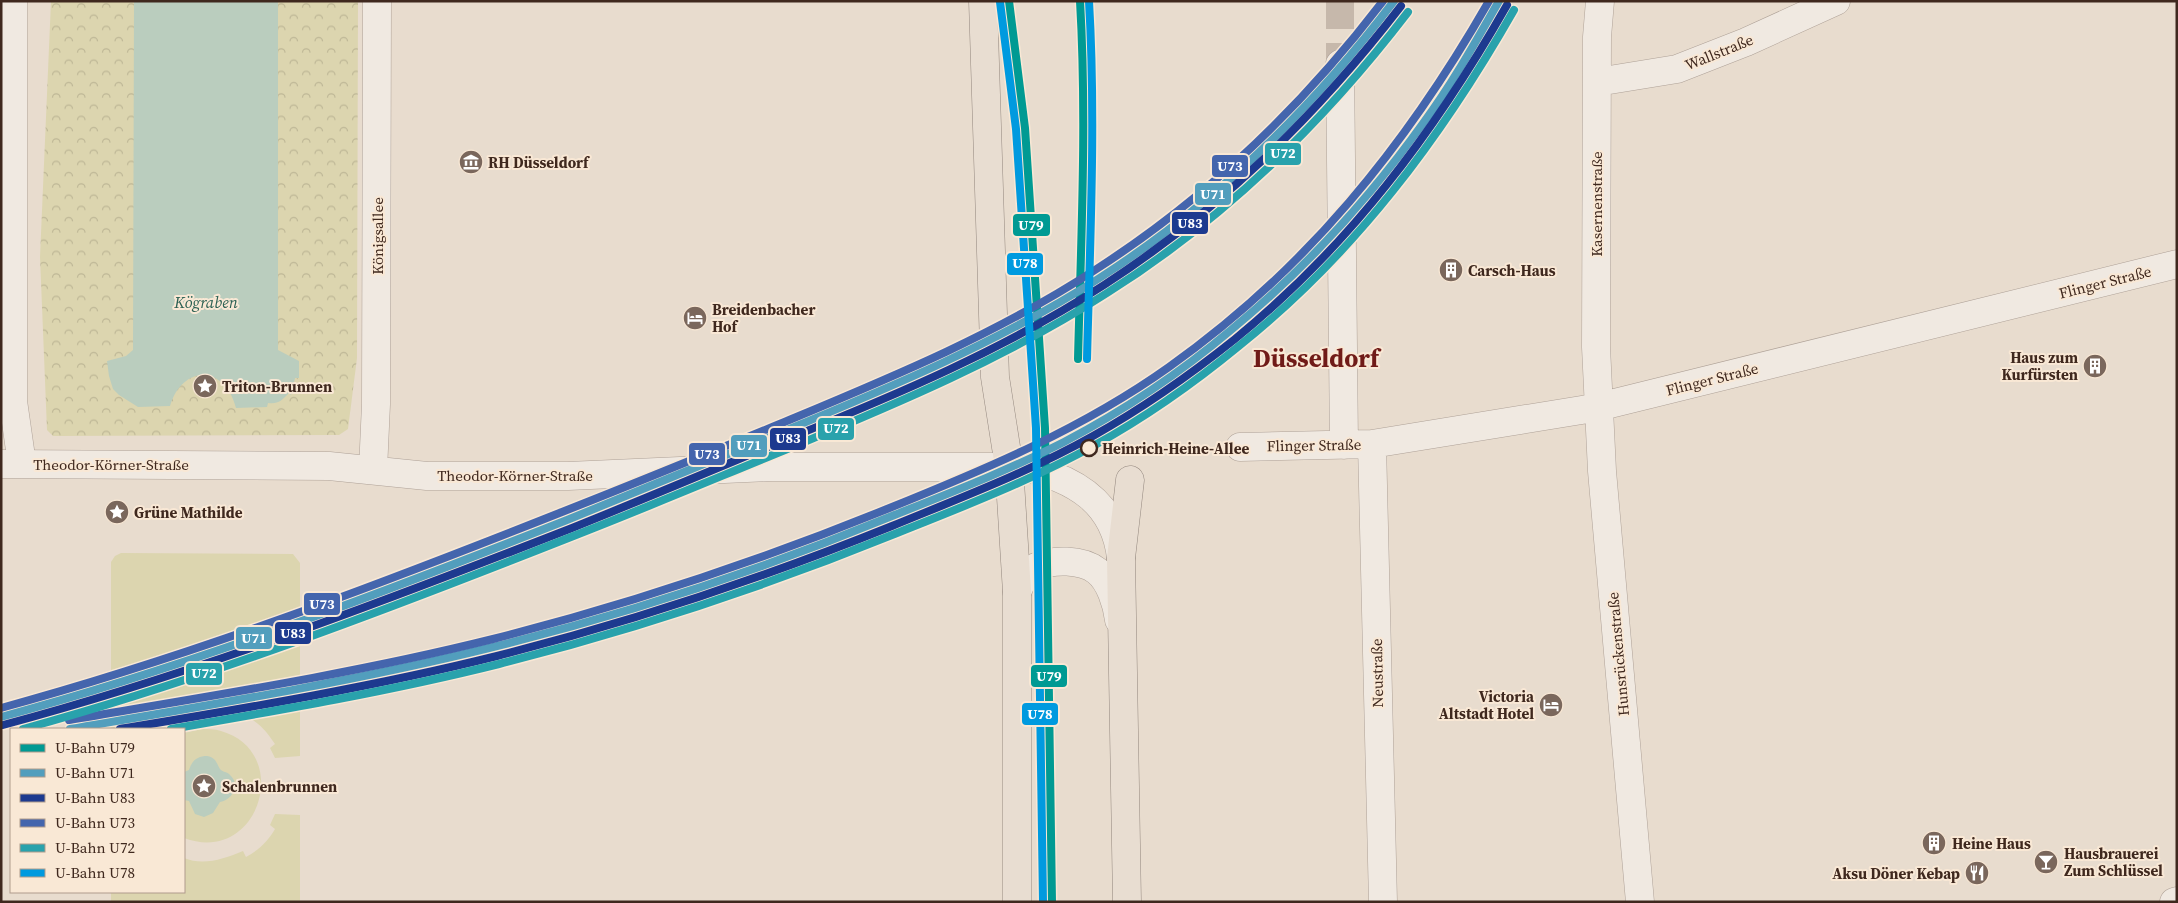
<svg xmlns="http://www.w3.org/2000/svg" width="2178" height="903" font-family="'Source Serif 4',serif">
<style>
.grass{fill:#dcd5af}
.forest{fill:url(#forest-crowns)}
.water{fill:#bacdbe}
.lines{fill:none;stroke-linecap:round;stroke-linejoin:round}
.minor-tunnel{stroke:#c6b8ab;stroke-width:28;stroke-dasharray:28 14;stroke-linecap:butt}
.minor-casing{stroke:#aea197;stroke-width:29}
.major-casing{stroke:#93877e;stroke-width:29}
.minor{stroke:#f0e9e1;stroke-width:28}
.major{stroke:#e8ddd1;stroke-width:28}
.metro-1-casing{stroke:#f9e8d5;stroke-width:11}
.metro-2-casing{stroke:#f9e8d5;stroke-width:11}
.metro-3-casing{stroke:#f9e8d5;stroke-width:11}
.metro-4-casing{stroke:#f9e8d5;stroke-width:11}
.metro-5-casing{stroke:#f9e8d5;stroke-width:11}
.metro-6-casing{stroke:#f9e8d5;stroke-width:11}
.metro-1{stroke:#009a93;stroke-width:8}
.metro-2{stroke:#529ebd;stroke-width:8}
.metro-3{stroke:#1d3a8f;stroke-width:8}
.metro-4{stroke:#4465ad;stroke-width:8}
.metro-5{stroke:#29a2ac;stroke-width:8}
.metro-6{stroke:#009adf;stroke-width:8}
.stop-dot{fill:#f9e8d5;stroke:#3f281e;stroke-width:2.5}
.labels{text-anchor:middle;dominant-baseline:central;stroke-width:4;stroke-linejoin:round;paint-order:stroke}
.street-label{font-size:15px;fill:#3f281e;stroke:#f9e8d5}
.poi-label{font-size:15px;font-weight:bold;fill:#3f281e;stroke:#f9e8d5;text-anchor:start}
.stop-label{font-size:15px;font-weight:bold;fill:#3f281e;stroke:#f9e8d5;text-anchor:start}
.water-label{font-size:16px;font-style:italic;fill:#2b6053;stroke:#f9e8d5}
.town-label{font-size:25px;font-weight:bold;fill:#701b18;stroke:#f9e8d5}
.line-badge{stroke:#f9e8d5;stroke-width:2}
.badge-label{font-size:14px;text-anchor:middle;font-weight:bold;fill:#fff}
</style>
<defs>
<pattern id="forest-crowns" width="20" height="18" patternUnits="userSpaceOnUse" patternTransform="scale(1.25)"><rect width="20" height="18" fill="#dcd5af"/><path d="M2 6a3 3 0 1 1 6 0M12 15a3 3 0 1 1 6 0" fill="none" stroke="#beb796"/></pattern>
</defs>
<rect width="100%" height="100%" fill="#e8dcce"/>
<path class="grass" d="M121 553 293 554 300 563V756L275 758 270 748 275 744C267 732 259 722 245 716L242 720C218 708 192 708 168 721L165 716 147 729H111V562L115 556Z
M202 729C208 729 215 729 221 731 294 752 259 866 184 838V733Z
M275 814 300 815V902H111V892H184V858C203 866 224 859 243 851L246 857C259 850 268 841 275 829L270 825Z"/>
<path class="forest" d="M51 1H358L357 358 348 429 339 435 53 436 47 430 40 257Z"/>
<path class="water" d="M134 1H278V350L299 361V378H295L291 395 289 393C281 401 279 404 268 403L267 407 236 408C225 365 183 364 170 406L138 407 119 395 113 389 109 376 107 361 126 356 133 350Z
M207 756C217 758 216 763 220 769 222 772 228 772 230 775 241 785 232 800 220 802L213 813 204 817 195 814 189 801 184 800V772L189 770C192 760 198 756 207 756Z"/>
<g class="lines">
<path class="minor-tunnel" d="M1340 1V64"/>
<g class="minor-casing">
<path id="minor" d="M13 1V401L22 464
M1600 1 1597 37 1596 347 1602 471 1640 902
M1340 64 1344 445
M1597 82 1677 69 1746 42 1836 1
M1372 444 1383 902
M1240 447 1372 444 1594 408 2177 264
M1 464 329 466 427 476H568L771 467H1023C1074 478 1115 502 1121 558
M373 470 376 404 377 1
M1017 592C1021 582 1027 572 1036 567 1052 559 1082 559 1097 571 1110 581 1117 604 1119 620
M2174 902 2177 901"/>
</g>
<g class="major-casing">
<path id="major" d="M983 1 995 377 1009 466 1017 592V902
M1127 902 1121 558 1130 480"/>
</g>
<use href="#minor" class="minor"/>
<use href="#major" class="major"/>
<g class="metro-1-casing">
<path id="metro-1" d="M1009 1 1025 128 1045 428 1052 902
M1078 359C1081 240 1087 120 1080 1"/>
</g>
<g class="metro-2-casing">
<path id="metro-2" d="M1 717C194 665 382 593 567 520 639 491 710 461 782 432 891 387 999 342 1098 279 1214 205 1311 110 1394 1
M70 729C210 705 351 682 489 648 625 615 758 571 887 518 947 494 1007 471 1064 442 1123 411 1180 373 1231 330 1304 270 1369 199 1424 122 1452 84 1475 43 1499 1"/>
</g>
<g class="metro-3-casing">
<path id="metro-3" d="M3 725C197 673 385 601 572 528 644 499 715 469 787 439 896 395 1005 349 1104 285 1221 209 1316 116 1401 6
M120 729C246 708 373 687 497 656 632 622 763 578 892 526 960 498 1029 472 1093 436 1143 408 1190 375 1235 339 1349 246 1434 133 1507 5"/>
</g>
<g class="metro-4-casing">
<path id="metro-4" d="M1 708C192 656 378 585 562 512 636 483 709 453 782 423 890 378 997 334 1095 270 1207 198 1302 107 1383 1
M69 720C210 696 353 674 493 639 627 605 759 561 887 509 986 469 1082 429 1169 367 1306 270 1406 146 1489 1"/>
</g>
<g class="metro-5-casing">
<path id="metro-5" d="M23 729C209 678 391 608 571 537 643 509 714 479 785 450 896 404 1006 358 1107 293 1226 218 1323 123 1408 12
M171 729C281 710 391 691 499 664 633 630 764 587 892 535 960 508 1030 481 1095 445 1146 417 1194 383 1239 346 1355 253 1441 138 1514 10"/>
</g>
<g class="metro-6-casing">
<path id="metro-6" d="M1000 2 1016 129 1036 428 1043 902
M1087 359C1090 240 1096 120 1089 1"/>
</g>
<use href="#metro-1" class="metro-1"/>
<use href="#metro-2" class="metro-2"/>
<use href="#metro-3" class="metro-3"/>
<use href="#metro-4" class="metro-4"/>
<use href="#metro-5" class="metro-5"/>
<use href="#metro-6" class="metro-6"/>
</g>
<defs>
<g id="museum-disc" transform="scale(1.25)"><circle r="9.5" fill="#7a675c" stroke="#f9e8d5"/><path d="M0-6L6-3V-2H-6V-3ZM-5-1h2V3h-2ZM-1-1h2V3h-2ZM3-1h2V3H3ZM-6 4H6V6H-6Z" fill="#fff"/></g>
<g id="building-disc" transform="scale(1.25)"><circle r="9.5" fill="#7a675c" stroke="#f9e8d5"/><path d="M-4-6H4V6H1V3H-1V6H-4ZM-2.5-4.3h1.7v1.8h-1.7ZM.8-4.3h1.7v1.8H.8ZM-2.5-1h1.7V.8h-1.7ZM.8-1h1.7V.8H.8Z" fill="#fff"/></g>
<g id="hotel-disc" transform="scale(1.25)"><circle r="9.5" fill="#7a675c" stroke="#f9e8d5"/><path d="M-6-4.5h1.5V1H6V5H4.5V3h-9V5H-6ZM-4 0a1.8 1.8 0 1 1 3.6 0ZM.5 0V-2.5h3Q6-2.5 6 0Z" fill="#fff"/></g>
<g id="sight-disc" transform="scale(1.25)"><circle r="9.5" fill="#7a675c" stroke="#f9e8d5"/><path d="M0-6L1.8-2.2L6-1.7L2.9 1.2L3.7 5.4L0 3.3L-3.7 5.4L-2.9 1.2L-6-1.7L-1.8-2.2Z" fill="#fff"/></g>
<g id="bar-disc" transform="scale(1.25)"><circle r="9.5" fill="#7a675c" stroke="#f9e8d5"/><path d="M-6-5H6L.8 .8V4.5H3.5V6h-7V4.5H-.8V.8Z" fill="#fff"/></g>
<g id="restaurant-disc" transform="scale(1.25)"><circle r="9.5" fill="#7a675c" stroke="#f9e8d5"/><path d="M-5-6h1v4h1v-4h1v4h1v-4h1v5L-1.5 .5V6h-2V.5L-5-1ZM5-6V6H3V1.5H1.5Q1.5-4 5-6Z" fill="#fff"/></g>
</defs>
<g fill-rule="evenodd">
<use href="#museum-disc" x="471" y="162"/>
<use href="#building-disc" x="1451" y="270"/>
<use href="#hotel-disc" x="695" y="318"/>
<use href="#building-disc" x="2095" y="366"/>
<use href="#sight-disc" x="205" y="386"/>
<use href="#sight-disc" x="117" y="512"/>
<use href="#hotel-disc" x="1551" y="705"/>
<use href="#sight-disc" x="204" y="786"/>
<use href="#building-disc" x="1934" y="843"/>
<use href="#bar-disc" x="2046" y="862"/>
<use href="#restaurant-disc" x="1977" y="873"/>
</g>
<circle class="stop-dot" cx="1089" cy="448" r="8"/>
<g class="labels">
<g class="street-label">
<text transform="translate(1719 52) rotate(-22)">Wallstraße</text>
<text transform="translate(1596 204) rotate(-90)">Kasernenstraße</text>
<text transform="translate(377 236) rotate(-90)">Königsallee</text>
<text transform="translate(2105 282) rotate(-14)">Flinger Straße</text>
<text transform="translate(1712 379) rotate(-14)">Flinger Straße</text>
<text transform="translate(1314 445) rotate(-1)">Flinger Straße</text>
<text x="111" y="464">Theodor-Körner-Straße</text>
<text x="515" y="475">Theodor-Körner-Straße</text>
<text transform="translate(1618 654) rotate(-95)">Hunsrückenstraße</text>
<text transform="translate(1377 673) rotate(-91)">Neustraße</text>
</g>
<g class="poi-label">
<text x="488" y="162">RH Düsseldorf</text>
<text x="1468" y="270">Carsch-Haus</text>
<text x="712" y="309">Breidenbacher<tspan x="712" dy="17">Hof</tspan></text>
<text x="2078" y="357" text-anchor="end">Haus zum<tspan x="2078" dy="17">Kurfürsten</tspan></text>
<text x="222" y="386">Triton-Brunnen</text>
<text x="134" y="512">Grüne Mathilde</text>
<text x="1534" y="696" text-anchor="end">Victoria<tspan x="1534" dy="17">Altstadt Hotel</tspan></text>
<text x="222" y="786">Schalenbrunnen</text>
<text x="1952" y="843">Heine Haus</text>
<text x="2064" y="853">Hausbrauerei<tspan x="2064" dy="17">Zum Schlüssel</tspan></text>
<text x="1960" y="873" text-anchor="end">Aksu Döner Kebap</text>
</g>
<g class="stop-label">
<text x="1102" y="448">Heinrich-Heine-Allee</text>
</g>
<g class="water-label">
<text x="206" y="302">Kögraben</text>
</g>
<g class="town-label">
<text x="1316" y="358">Düsseldorf</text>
</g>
</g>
<g class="line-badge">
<rect x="1264" y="142" width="38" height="24" rx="5" fill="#29a2ac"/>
<rect x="1211" y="154" width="38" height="24" rx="5" fill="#4465ad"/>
<rect x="1194" y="182" width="38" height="24" rx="5" fill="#529ebd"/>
<rect x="1171" y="211" width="38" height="24" rx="5" fill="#1d3a8f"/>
<rect x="1012" y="213" width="39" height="24" rx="5" fill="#009a93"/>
<rect x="1006" y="252" width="38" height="24" rx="5" fill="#009adf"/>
<rect x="817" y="417" width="38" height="24" rx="5" fill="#29a2ac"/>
<rect x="769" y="427" width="38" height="24" rx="5" fill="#1d3a8f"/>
<rect x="730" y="434" width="38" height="24" rx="5" fill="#529ebd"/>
<rect x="688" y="442" width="38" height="24" rx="5" fill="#4465ad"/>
<rect x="303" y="592" width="38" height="24" rx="5" fill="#4465ad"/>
<rect x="274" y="621" width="38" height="24" rx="5" fill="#1d3a8f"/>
<rect x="235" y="626" width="38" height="24" rx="5" fill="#529ebd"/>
<rect x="185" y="662" width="38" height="24" rx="5" fill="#29a2ac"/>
<rect x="1030" y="664" width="38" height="24" rx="5" fill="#009a93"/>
<rect x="1021" y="702" width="38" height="24" rx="5" fill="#009adf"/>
</g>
<g class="badge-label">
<text x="1283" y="158">U72</text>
<text x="1230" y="171">U73</text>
<text x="1213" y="199">U71</text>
<text x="1190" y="228">U83</text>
<text x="1031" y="230">U79</text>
<text x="1025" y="268">U78</text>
<text x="836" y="433">U72</text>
<text x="788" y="443">U83</text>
<text x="749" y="450">U71</text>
<text x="707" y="459">U73</text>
<text x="322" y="609">U73</text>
<text x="293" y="638">U83</text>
<text x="254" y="643">U71</text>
<text x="204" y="678">U72</text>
<text x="1049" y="681">U79</text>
<text x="1040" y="719">U78</text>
</g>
<rect width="2178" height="903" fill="none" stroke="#3f281e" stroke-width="5"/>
<rect x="10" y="728" width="175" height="165" fill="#f9e8d5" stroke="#af9b8c"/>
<rect x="20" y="744" width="25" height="8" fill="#009a93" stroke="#af9b8c"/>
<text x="55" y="753" font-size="15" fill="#3f281e">U-Bahn U79</text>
<rect x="20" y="769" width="25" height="8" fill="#529ebd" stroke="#af9b8c"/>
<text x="55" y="778" font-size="15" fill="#3f281e">U-Bahn U71</text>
<rect x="20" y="794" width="25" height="8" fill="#1d3a8f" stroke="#af9b8c"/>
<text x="55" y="803" font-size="15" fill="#3f281e">U-Bahn U83</text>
<rect x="20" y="819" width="25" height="8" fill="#4465ad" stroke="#af9b8c"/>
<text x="55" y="828" font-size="15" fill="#3f281e">U-Bahn U73</text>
<rect x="20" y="844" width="25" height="8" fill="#29a2ac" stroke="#af9b8c"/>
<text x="55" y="853" font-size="15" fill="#3f281e">U-Bahn U72</text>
<rect x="20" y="869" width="25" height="8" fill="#009adf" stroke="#af9b8c"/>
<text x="55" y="878" font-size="15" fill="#3f281e">U-Bahn U78</text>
</svg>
